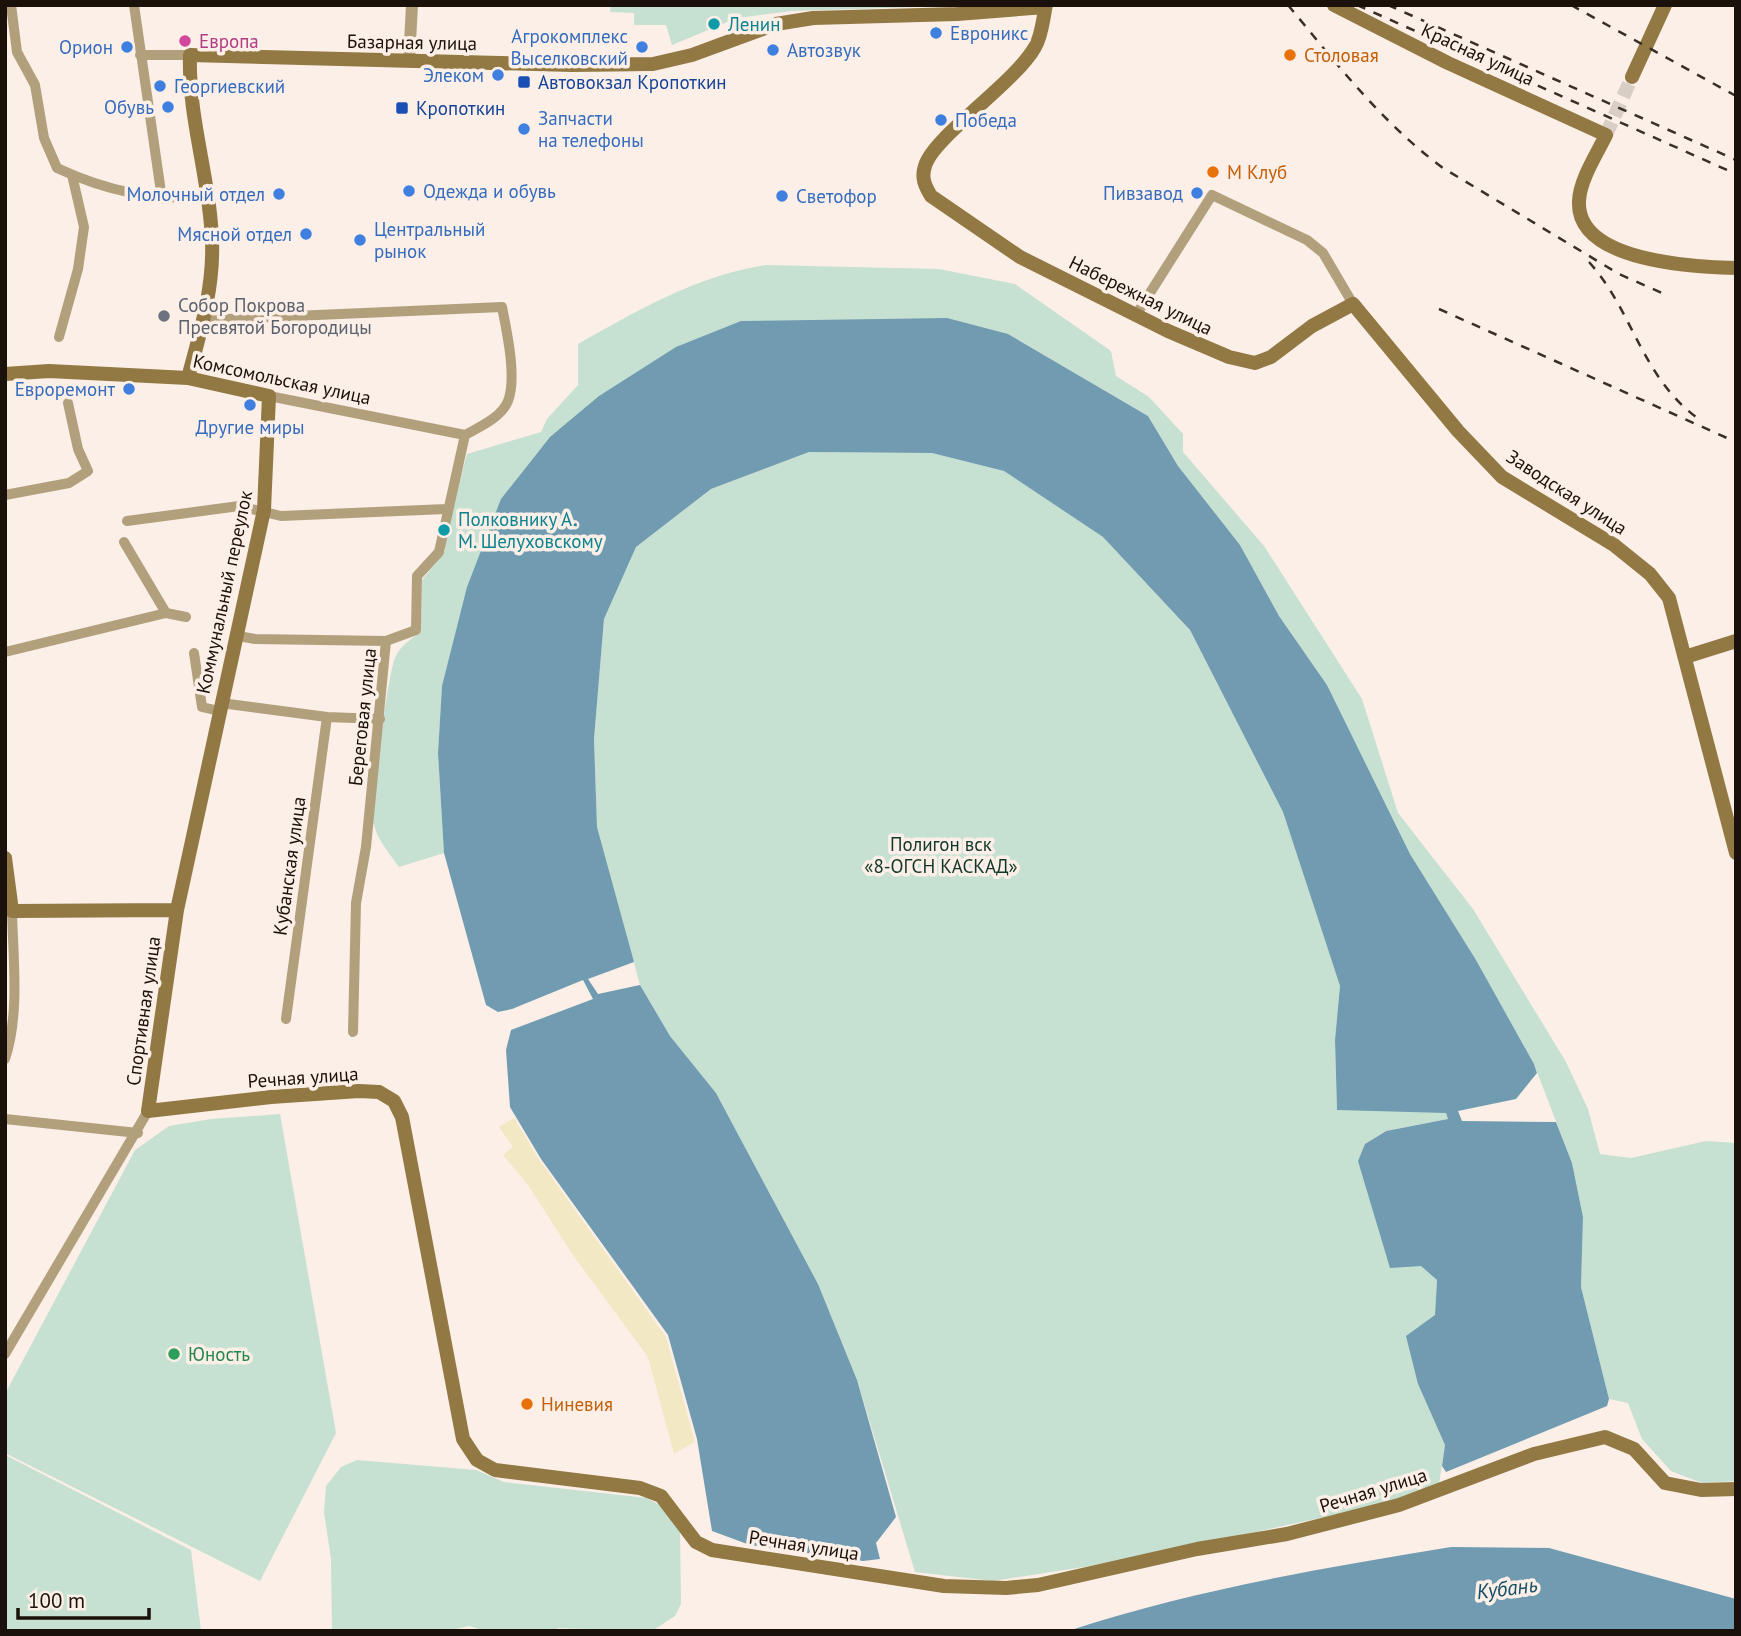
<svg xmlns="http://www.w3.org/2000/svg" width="1741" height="1636" font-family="'PT Sans',sans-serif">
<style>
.green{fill:#c6e0d2}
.sand{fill:#f2e8c3}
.water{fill:#709bb0}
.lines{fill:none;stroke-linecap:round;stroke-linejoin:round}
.secondary-tunnel{stroke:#d9cec6;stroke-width:14;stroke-dasharray:14 7;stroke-linecap:butt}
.minor{stroke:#b2a07d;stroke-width:10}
.tertiary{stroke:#b2a07d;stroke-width:12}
.secondary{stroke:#927842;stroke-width:14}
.rail{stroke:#382f27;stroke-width:2.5;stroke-dasharray:9 9;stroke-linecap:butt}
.culture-dot{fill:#0f9aa8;stroke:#fbefe7;stroke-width:2.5}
.shop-dot{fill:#3f7fe0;stroke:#fbefe7;stroke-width:2.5}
.hotel-dot{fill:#d1479c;stroke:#fbefe7;stroke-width:2.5}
.food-dot{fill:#e8710a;stroke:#fbefe7;stroke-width:2.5}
.transit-dot{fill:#1a4fb4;stroke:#fbefe7;stroke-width:2.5}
.worship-dot{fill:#6b7280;stroke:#fbefe7;stroke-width:2.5}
.leisure-dot{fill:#2e9e5b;stroke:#fbefe7;stroke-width:2.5}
.labels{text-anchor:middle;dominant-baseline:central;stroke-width:7;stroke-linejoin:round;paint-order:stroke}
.culture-label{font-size:19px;fill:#0d838f;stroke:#fbefe7;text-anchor:start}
.shop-label{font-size:19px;fill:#366cbe;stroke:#fbefe7;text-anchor:start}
.hotel-label{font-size:19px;fill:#b23c85;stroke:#fbefe7;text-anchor:start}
.street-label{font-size:19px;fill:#1a110a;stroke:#fbefe7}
.food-label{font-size:19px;fill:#c56008;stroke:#fbefe7;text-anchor:start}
.transit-label{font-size:19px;fill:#164399;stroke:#fbefe7;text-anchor:start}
.worship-label{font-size:19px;fill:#5b616d;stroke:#fbefe7;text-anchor:start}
.park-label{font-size:19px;fill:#113727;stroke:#fbefe7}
.leisure-label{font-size:19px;fill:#27864d;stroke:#fbefe7;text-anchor:start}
.water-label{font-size:21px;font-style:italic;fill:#164f66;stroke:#fbefe7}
</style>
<rect width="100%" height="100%" fill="#fbefe7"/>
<path class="green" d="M611 5H949V6L792 11 737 18 672 45 666 25H634V13L610 12Z
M766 265 939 269 1015 284 1111 351 1116 376 1149 397 1183 434V452L1264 546 1362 699 1398 813 1473 909 1566 1062 1588 1109 1600 1154 1631 1158 1706 1141 1736 1143V1481L1702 1483 1671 1471 1642 1439 1628 1403 1609 1399 1581 1287 1583 1217 1572 1163 1534 1064 1476 960 1410 854 1327 685 1279 616 1240 545 1178 466 1148 416 1008 334 741 321 442 687 438 753 444 853 399 867C390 854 375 837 373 820 371 802 388 674 395 658 400 646 411 639 421 632L422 580 445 551 446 530 467 454 541 432 547 419 578 385V344C639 310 696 276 766 265Z
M809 452 932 453 1004 471 1103 537 1190 630 1283 812 1340 986 1335 1040 1337 1109 1446 1112 1448 1119 1385 1131 1365 1144 1421 1266 1437 1280 1435 1315 1418 1384 1445 1445 1439 1484 1398 1501 1122 1561 993 1581 915 1572 857 1380 818 1284 716 1093 670 1036 640 985 597 827 594 739 604 619 636 547 711 489Z
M280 1114 336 1433 260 1581 5 1453V1394L135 1150 169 1126 211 1119Z
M5 1455 191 1550 201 1631H5Z
M357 1460 476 1470 504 1482 647 1498 661 1506 680 1531 681 1604 675 1616 652 1631 558 1628 556 1631H486L469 1626 447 1631H332L331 1559 324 1512 326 1486 341 1467Z"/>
<path class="sand" d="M514 1118 540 1161 666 1337 695 1442 674 1454 648 1357 573 1255 528 1185 503 1155 513 1147 499 1127Z"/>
<path class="water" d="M947 318 1008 334 1148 416 1178 466 1240 545 1279 616 1327 685 1410 854 1476 960 1534 1064 1537 1073 1516 1099 1458 1111 1462 1121 1556 1122 1572 1163 1583 1217 1581 1287 1609 1399 1607 1406 1446 1472 1442 1466 1445 1445 1418 1384 1406 1336 1435 1315 1437 1280 1421 1266 1390 1268 1358 1161 1365 1144 1386 1131 1448 1119 1446 1113 1337 1110 1335 1040 1340 986 1283 812 1190 630 1103 537 1004 471 932 453 809 452 711 489 636 547 604 619 594 739 597 827 634 962 588 979 598 994 640 985 670 1036 716 1093 818 1284 857 1380 896 1517 876 1543 880 1559 863 1561 750 1545 712 1531 697 1439 668 1335 541 1159 510 1107 506 1050 511 1030 593 999 583 980 512 1009 498 1012 486 1005 444 853 438 753 442 686 467 587 501 499 550 437 599 396 676 347 741 321Z
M1451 1547 1549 1548 1736 1599V1631H1068C1193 1590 1322 1568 1451 1547Z"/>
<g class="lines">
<path class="secondary-tunnel" d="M1606 135 1632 77"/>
<path class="minor" d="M11 5 17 52 35 85 44 138 57 168C109 192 151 200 208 197
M134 5 162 199
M140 55H190
M1136 315 1212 195 1307 240 1323 253 1353 304
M203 320 502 307C507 332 517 378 508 401 501 418 479 427 465 435
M59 337 78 269 84 227 72 175
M269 396 465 435
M5 495 69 483 88 471 78 449 68 403
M127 521 239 506 281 516 446 509
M124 542 166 613 186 617
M238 636 255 639 386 641
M5 652 166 613
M194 653 202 707 219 711
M221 703 327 717 380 719
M5 911H12C13 958 20 1014 5 1059
M286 1019 327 717
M353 1032 356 903 366 847 386 641 416 630 417 576 439 552 465 435
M5 1119 138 1133
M5 1354 148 1111"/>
<path class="tertiary" d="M409 61 412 5"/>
<path class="secondary" d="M1046 5C1043 18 1042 36 1035 47 1015 83 933 137 925 166 921 178 925 186 931 196L1020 257 1168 331 1229 357 1255 363 1271 357 1312 326 1353 304 1458 431 1502 477 1614 545 1650 574 1669 598 1736 853
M1334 5 1448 63 1606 135C1597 154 1580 179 1579 201 1576 262 1695 267 1736 268
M1632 77 1665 5
M5 374 49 371 188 378 269 396 264 510 177 910 148 1111 271 1097 359 1091 379 1092 394 1101 402 1117 463 1439 477 1460 495 1470 640 1488 661 1496 696 1542 712 1550 944 1586 1006 1588 1038 1585 1197 1549 1287 1534 1399 1505 1534 1454 1605 1437 1634 1449 1665 1483 1701 1490 1736 1489
M188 378C200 333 214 288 212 241 210 178 188 119 190 55L572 65 653 64 692 55 776 24 813 18 957 14 1045 7
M1685 657 1736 641
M5 858 12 911 177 910"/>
<path class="rail" d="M1288 5C1336 63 1382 123 1443 168L1619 274 1662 293
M1357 5 1736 174
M1388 5 1736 160
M1571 5 1736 96
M1589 262C1634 312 1641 378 1700 420
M1439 309 1736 442"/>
</g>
<g class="culture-dot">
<circle cx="714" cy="24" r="7"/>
<circle cx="444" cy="530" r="7"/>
</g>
<g class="shop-dot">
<circle cx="936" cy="33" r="7"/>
<circle cx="127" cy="47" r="7"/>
<circle cx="642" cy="47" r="7"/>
<circle cx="773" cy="50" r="7"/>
<circle cx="498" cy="75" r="7"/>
<circle cx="160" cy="86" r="7"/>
<circle cx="168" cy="107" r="7"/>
<circle cx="941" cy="120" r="7"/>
<circle cx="524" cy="129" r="7"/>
<circle cx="409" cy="191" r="7"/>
<circle cx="1197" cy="193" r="7"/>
<circle cx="279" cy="194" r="7"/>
<circle cx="782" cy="196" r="7"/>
<circle cx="306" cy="234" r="7"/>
<circle cx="360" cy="240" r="7"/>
<circle cx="129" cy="389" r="7"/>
<circle cx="250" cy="405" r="7"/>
</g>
<circle class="hotel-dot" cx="185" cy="41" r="7"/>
<g class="food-dot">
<circle cx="1290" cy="55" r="7"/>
<circle cx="1213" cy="172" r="7"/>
<circle cx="527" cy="1404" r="7"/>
</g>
<g class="transit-dot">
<rect x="517" y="75" width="14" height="14" rx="3.5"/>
<rect x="395" y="101" width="14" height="14" rx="3.5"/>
</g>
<circle class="worship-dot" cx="164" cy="316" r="7"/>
<circle class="leisure-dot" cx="174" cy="1354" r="7"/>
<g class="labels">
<g class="culture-label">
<text x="728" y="24">Ленин</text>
<text x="458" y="519">Полковнику А.<tspan x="458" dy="22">М. Шелуховскому</tspan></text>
</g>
<g class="shop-label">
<text x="950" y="33">Евроникс</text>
<text x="628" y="36" text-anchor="end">Агрокомплекс<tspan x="628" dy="22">Выселковский</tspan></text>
<text x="113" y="47" text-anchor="end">Орион</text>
<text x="787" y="50">Автозвук</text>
<text x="484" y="75" text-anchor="end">Элеком</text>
<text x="174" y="86">Георгиевский</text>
<text x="154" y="107" text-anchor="end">Обувь</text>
<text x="538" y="118">Запчасти<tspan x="538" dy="22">на телефоны</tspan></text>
<text x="955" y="120">Победа</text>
<text x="423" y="191">Одежда и обувь</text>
<text x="1183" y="193" text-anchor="end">Пивзавод</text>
<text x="265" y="194" text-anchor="end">Молочный отдел</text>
<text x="796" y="196">Светофор</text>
<text x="374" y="229">Центральный<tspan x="374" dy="22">рынок</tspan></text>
<text x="292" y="234" text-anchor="end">Мясной отдел</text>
<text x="115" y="389" text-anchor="end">Евроремонт</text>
<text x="250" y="427" text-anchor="middle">Другие миры</text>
</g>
<g class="hotel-label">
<text x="199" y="41">Европа</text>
</g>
<g class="street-label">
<text transform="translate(412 42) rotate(1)">Базарная улица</text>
<text transform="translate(1478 54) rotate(25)">Красная улица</text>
<text transform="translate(1141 295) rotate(26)">Набережная улица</text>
<text transform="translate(282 379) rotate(12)">Комсомольская улица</text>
<text transform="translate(1567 492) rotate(33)">Заводская улица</text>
<text transform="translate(224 592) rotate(-78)">Коммунальный переулок</text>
<text transform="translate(362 717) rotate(-84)">Береговая улица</text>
<text transform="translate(289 866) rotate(-82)">Кубанская улица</text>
<text transform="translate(143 1011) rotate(-82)">Спортивная улица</text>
<text transform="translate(303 1077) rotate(-4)">Речная улица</text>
<text transform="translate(1373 1490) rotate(-17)">Речная улица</text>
<text transform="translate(804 1545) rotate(9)">Речная улица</text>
</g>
<g class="food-label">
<text x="1304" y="55">Столовая</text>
<text x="1227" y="172">М Клуб</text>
<text x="541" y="1404">Ниневия</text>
</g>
<g class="transit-label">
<text x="538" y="82">Автовокзал Кропоткин</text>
<text x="416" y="108">Кропоткин</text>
</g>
<g class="worship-label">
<text x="178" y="305">Собор Покрова<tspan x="178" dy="22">Пресвятой Богородицы</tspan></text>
</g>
<g class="park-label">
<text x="941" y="844">Полигон вск<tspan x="941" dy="22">«8-ОГСН КАСКАД»</tspan></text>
</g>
<g class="leisure-label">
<text x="188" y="1354">Юность</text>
</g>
<g class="water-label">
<text transform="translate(1507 1588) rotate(-7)">Кубань</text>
</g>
</g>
<rect width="1741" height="1636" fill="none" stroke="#1a110a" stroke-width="14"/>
<path d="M18 1608v10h131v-10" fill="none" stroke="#1a110a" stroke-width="3.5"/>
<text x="28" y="1608" font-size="21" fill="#1a110a" stroke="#fbefe7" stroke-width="5" paint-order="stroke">100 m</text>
</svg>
